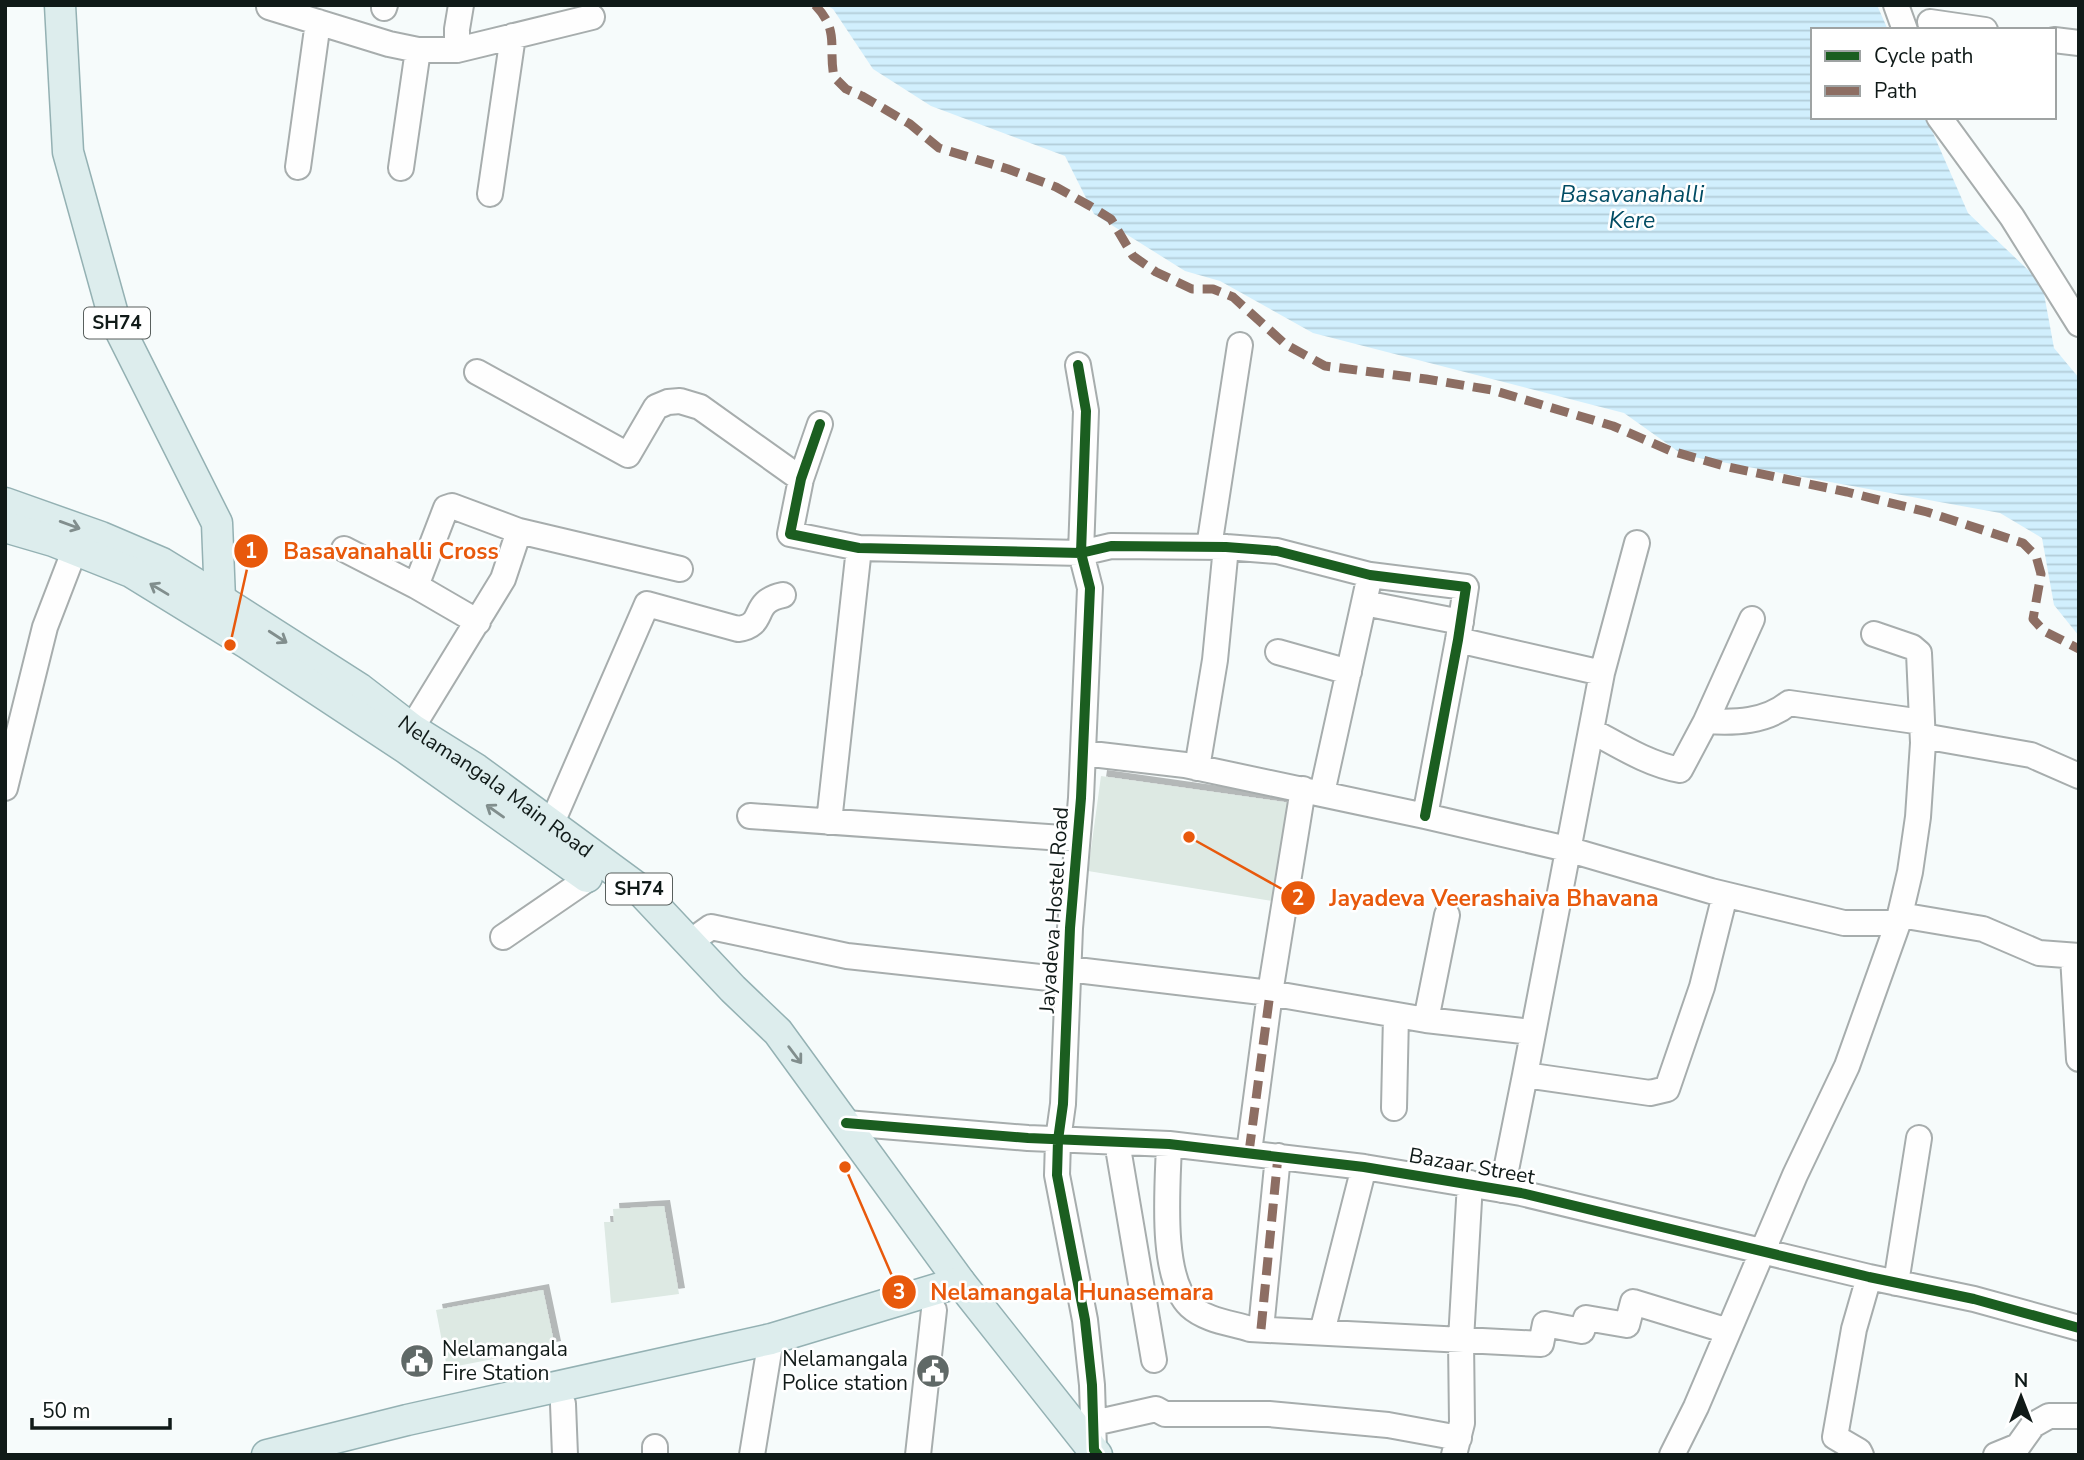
<svg xmlns="http://www.w3.org/2000/svg" width="2084" height="1460" font-family="'Nunito Sans',sans-serif">
<style>
.water{fill:url(#water-rules)}
.building{fill:#dde9e3;filter:url(#shadow)}
.lines{fill:none;stroke-linecap:round;stroke-linejoin:round}
.minor-casing{stroke:#a7adad;stroke-width:28}
.major-casing{stroke:#94b1b3;stroke-width:33}
.minor{stroke:#fefefe;stroke-width:24}
.major{stroke:#ddeded;stroke-width:30}
.quiet{stroke:#8d6e63;stroke-width:9;stroke-dasharray:18 9;stroke-linecap:butt}
.cycleway-casing{stroke:#fff;stroke-width:15}
.cycleway{stroke:#1b5e20;stroke-width:10}
.oneway{stroke:#818e8d}
.labels{text-anchor:middle;dominant-baseline:central;stroke-width:5;stroke-linejoin:round;paint-order:stroke}
.shield{fill:#fff;stroke:#585f5d;stroke-width:2}
.shield-label{font-size:19px;font-weight:bold;fill:#101a18}
.street-label{font-size:21px;fill:#101a18;stroke:#fff}
.poi-label{font-size:21px;fill:#101a18;stroke:#fff;text-anchor:start}
.water-label{font-size:23px;font-style:italic;fill:#014c64;stroke:#fff}
.leader{fill:none;stroke:#e8590c;stroke-width:2.5}
.callout-dot{fill:#e8590c;stroke:#fff;stroke-width:2.5}
.mark-label{font-size:21px;text-anchor:middle;font-weight:bold;fill:#fff}
.callout-label{font-size:23px;text-anchor:middle;font-weight:bold;fill:#e8590c;stroke:#fff;stroke-width:5;stroke-linejoin:round;paint-order:stroke}
</style>
<defs>
<pattern id="water-rules" width="6" height="5" patternUnits="userSpaceOnUse" patternTransform="scale(1.75)"><rect width="6" height="5" fill="#d1effd"/><path d="M0 2.5h6" fill="none" stroke="#b2ccd8"/></pattern>
<filter id="shadow"><feDropShadow dx="6" dy="-6" stdDeviation="0" flood-color="#0004"/></filter>
</defs>
<rect width="100%" height="100%" fill="#f6fbfb"/>
<path class="water" d="M826 5H1877L1888 30H1813V117H1926L1968 213 2042 283 2054 348 2079 378V636L2054 605 2042 538 2000 513 1683 455 1624 413 1313 333 1220 281 1185 271 1094 214 1065 156 931 106 873 69 833 9Z"/>
<path class="building" d="M1101 776 1291 803 1278 902 1088 871Z
M664 1206 679 1294 611 1303 604 1222H614L613 1209Z
M543 1290 555 1347 447 1368 436 1310Z"/>
<g class="lines">
<g class="minor-casing">
<path id="minor" d="M461 5 457 29V50L592 17
M1896 5 1905 30
M269 7 389 44 418 50H457
M384 8 385 5
M1930 22 1985 30
M2054 40 2079 43
M1939 117 2012 217 2079 324
M298 167 318 22
M401 168 418 50
M490 194 513 36
M1078 365 1086 411 1081 553 1090 588 1081 798 1070 928 1063 1104 1058 1140 1057 1175 1085 1320 1092 1385 1094 1450 1098 1455
M477 372 628 455 656 407 668 402 680 401 700 407 801 479
M820 424 801 479 790 534 859 548 1081 553 1111 546 1226 547 1277 551 1370 575 1466 587 1458 640 1425 816
M1637 543 1602 673 1525 1075 1650 1093 1667 1089 1702 987 1725 895
M1209 547 1240 345
M344 549 416 586
M1364 603 1461 622
M478 622 416 586 446 508 452 506 519 531 680 569
M1458 640 1602 673
M1278 652 1349 672
M1706 721 1752 619
M1592 731C1620 746 1648 764 1680 770L1706 721C1735 723 1766 722 1789 703L1922 722
M1923 736 2031 755 2079 776
M402 744 503 579 519 531
M1083 753 1185 765 1425 816 1567 849 1711 891 1844 923H1898
M1197 768 1215 660 1226 547
M5 788 45 627 75 549
M1322 793 1370 575
M750 816 1077 839
M829 822 859 548
M542 840 551 825 647 604 738 629C768 625 749 602 783 595
M1900 915 1983 929 2039 953 2079 956
M503 937 589 878
M690 942 711 927 847 956 1067 980
M2073 956 2079 1059
M1068 969 1270 993 1426 1020 1532 1032
M1426 1020 1447 915
M1394 1108 1396 1015
M846 1123 1028 1138 1169 1144 1364 1167 1521 1193 1869 1277 1974 1299 2079 1328
M1117 1142 1154 1360
M1169 1144C1168 1183 1159 1277 1190 1306 1205 1320 1231 1323 1250 1329L1541 1344 1545 1324 1582 1331 1586 1318 1627 1325 1633 1302 1728 1331
M1249 1152 1270 993 1303 789
M1502 1190 1525 1075
M1896 1283 1919 1138
M1261 1329 1278 1156
M1322 1332 1364 1167
M563 1404 565 1455
M1094 1423 1156 1409 1165 1414H1269L1388 1425 1459 1438
M655 1455V1447
M752 1455 771 1339
M918 1455 934 1310
M1454 1455 1462 1423 1461 1340 1470 1183
M1672 1455 1696 1407 1795 1175 1847 1066 1898 923 1910 872 1918 817 1923 743 1919 653 1912 647 1874 634
M1861 1455 1859 1451 1835 1437 1854 1329 1869 1277
M1996 1455 2018 1446 2033 1425 2049 1416H2079"/>
</g>
<g class="major-casing">
<g id="major">
<path d="M60 5 68 152 114 318 217 523 220 600 219 614"/>
<path id="s1" d="M5 503 101 537 162 563 193 582 360 689 412 729 476 769 638 888 733 989 778 1032 960 1282 1097 1455"/>
<path d="M5 527 53 541 131 572 248 644 407 749 587 877"/>
<path d="M267 1455 407 1420 771 1339 960 1282"/>
</g>
</g>
<use href="#minor" class="minor"/>
<use href="#major" class="major"/>
<path class="quiet" d="M815 5C840 31 828 46 834 77L846 89 862 96 910 124 939 148 1008 169 1056 187 1090 206 1111 219 1133 256 1156 272 1192 289H1213L1233 297 1285 344 1325 366 1426 379 1492 390 1613 426 1671 451 1728 467 1847 492 1927 512 2023 543 2036 556 2041 574 2033 619 2044 631 2079 649
M1249 1152 1270 993
M1261 1329 1278 1156"/>
<g class="cycleway-casing">
<path id="cycleway" d="M1078 365 1086 411 1081 553 1090 588 1081 798 1070 928 1063 1104 1058 1140 1057 1175 1085 1320 1092 1385 1094 1450 1098 1455
M820 424 801 479 790 534 859 548 1081 553 1111 546 1226 547 1277 551 1370 575 1466 587 1458 640 1425 816
M846 1123 1028 1138 1169 1144 1364 1167 1521 1193 1869 1277 1974 1299 2079 1328"/>
</g>
<use href="#cycleway" class="cycleway"/>
</g>
<defs><path id="oneway-shaft" d="M-6 0H5M1.5-3L5.5 0L1.5 3" fill="none" stroke-width="1.6" stroke-linecap="round" stroke-linejoin="round" transform="scale(1.75)"/></defs>
<g class="oneway">
<use href="#oneway-shaft" transform="translate(70 525) rotate(20)"/>
<use href="#oneway-shaft" transform="translate(159 589) rotate(-149)"/>
<use href="#oneway-shaft" transform="translate(278 637) rotate(33)"/>
<use href="#oneway-shaft" transform="translate(495 811) rotate(-145)"/>
<use href="#oneway-shaft" transform="translate(795 1055) rotate(53)"/>
</g>
<defs>
<g id="civic-disc" transform="scale(1.75)"><circle r="9.5" fill="#606967" stroke="#fff"/><path d="M-.6-6.5H3V-4.5H.6V-3L4-1V1h2V6H-6V1h2V-1L-.6-3ZM-1.2 2.5V6h2.4V2.5Z" fill="#fff"/></g>
</defs>
<g fill-rule="evenodd">
<use href="#civic-disc" x="417" y="1361"/>
<use href="#civic-disc" x="933" y="1371"/>
</g>
<g class="labels">
<g class="shield">
<rect x="84" y="307.5" width="66" height="31" rx="5"/>
<rect x="606" y="873.5" width="66" height="31" rx="5"/>
</g>
<g class="shield-label">
<text x="117" y="323">SH74</text>
<text x="639" y="889">SH74</text>
</g>
<g class="street-label">
<text stroke="none"><textPath href="#s1" startOffset="570">Nelamangala Main Road</textPath></text>
<text transform="translate(1054 910) rotate(-86)">Jayadeva Hostel Road</text>
<text transform="translate(1472 1166) rotate(10)">Bazaar Street</text>
</g>
<g class="poi-label">
<text x="442" y="1349">Nelamangala<tspan x="442" dy="24">Fire Station</tspan></text>
<text x="908" y="1359" text-anchor="end">Nelamangala<tspan x="908" dy="24">Police station</tspan></text>
</g>
<g class="water-label">
<text x="1632" y="194">Basavanahalli<tspan x="1632" dy="26">Kere</tspan></text>
</g>
</g>
<path class="leader" d="M230 645L251 551M1189 837L1298 898M845 1167L899 1292"/>
<g class="callout-dot">
<circle cx="230" cy="645" r="7"/>
<circle cx="1189" cy="837" r="7"/>
<circle cx="845" cy="1167" r="7"/>
<circle cx="251" cy="551" r="18"/>
<circle cx="1298" cy="898" r="18"/>
<circle cx="899" cy="1292" r="18"/>
</g>
<g class="mark-label">
<text x="251" y="558">1</text>
<text x="1298" y="905">2</text>
<text x="899" y="1299">3</text>
</g>
<g class="callout-label">
<text x="391" y="559">Basavanahalli Cross</text>
<text x="1494" y="906">Jayadeva Veerashaiva Bhavana</text>
<text x="1072" y="1300">Nelamangala Hunasemara</text>
</g>
<rect width="2084" height="1460" fill="none" stroke="#101a18" stroke-width="14"/>
<rect x="1811" y="28" width="245" height="91" fill="#ffffff" stroke="#9fa3a3" stroke-width="2"/>
<rect x="1825" y="51" width="35" height="10" fill="#1b5e20" stroke="#9fa3a3" stroke-width="2"/>
<text x="1874" y="63" font-size="21" fill="#101a18">Cycle path</text>
<rect x="1825" y="86" width="35" height="10" fill="#8d6e63" stroke="#9fa3a3" stroke-width="2"/>
<text x="1874" y="98" font-size="21" fill="#101a18">Path</text>
<g transform="translate(2021 1397)" stroke="#ffffff" stroke-width="5" paint-order="stroke">
<path d="M0-5L12 26L0 18L-12 26Z" fill="#101a18"/>
<text y="-10" font-size="19" font-weight="bold" text-anchor="middle" fill="#101a18">N</text>
</g>
<path d="M32 1418v10h138v-10" fill="none" stroke="#101a18" stroke-width="3.5"/>
<text x="42" y="1418" font-size="21" fill="#101a18" stroke="#ffffff" stroke-width="5" paint-order="stroke">50 m</text>
</svg>
